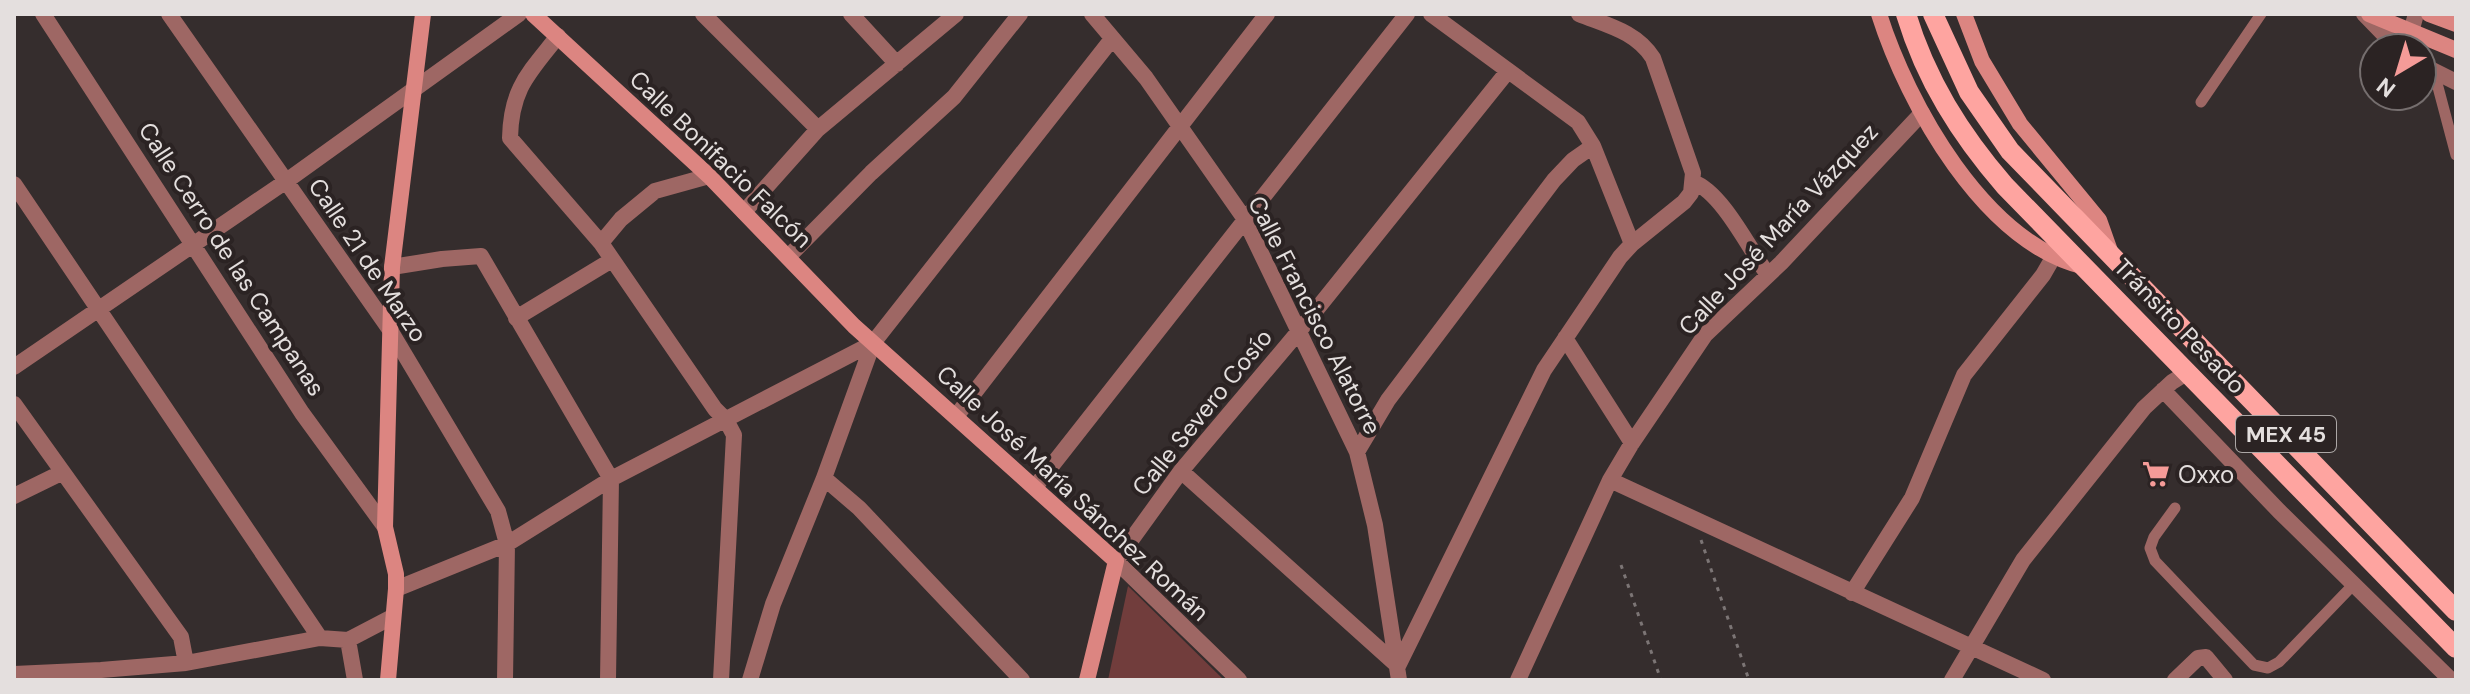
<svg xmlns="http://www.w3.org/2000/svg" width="2470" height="694" font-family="'DM Sans',sans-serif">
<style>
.green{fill:#713d3c}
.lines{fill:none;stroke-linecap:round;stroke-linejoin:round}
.path{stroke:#7c7575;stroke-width:3;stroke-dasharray:4 6;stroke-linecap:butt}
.lane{stroke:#9e6764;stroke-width:11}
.street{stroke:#9e6764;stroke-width:16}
.secondary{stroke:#dc8581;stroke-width:16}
.primary{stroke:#fea4a0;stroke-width:20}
.labels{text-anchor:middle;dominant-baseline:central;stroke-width:8;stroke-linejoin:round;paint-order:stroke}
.shield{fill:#2b2323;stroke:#aca7a6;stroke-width:2}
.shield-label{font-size:22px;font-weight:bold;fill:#e4dfde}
.street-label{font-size:24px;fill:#e4dfde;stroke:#2b2323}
.poi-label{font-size:24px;fill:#e4dfde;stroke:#2b2323;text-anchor:start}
</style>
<rect width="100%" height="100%" fill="#352d2d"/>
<path class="green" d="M1128 586 1224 680H1108Z"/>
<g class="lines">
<path class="path" d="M1701 540 1749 680
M1621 565 1661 680"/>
<path class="lane" d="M2434 72 2456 155
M2201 102 2261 14
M2175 508 2154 537 2150 548 2155 561 2254 665 2268 668 2279 662 2354 584"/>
<path class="street" d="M43 14 302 413 385 527
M169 14 390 330 498 511 507 544 505 680
M703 14 818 129
M851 14 897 64
M1092 14 1146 78 1244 218 1357 452 1375 525 1399 680
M1431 14 1578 122 1593 146 1632 244
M2364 14 2397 48
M2411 32 2416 14
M558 36C529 73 511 88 510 138L601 243 715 409 726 420 734 435 721 680
M2422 65 2456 82
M1693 182C1722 192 1750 250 1768 275
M14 184 320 638
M744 212 818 129 956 14
M601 243 621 219 655 191 709 176
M788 257 871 173 954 97 1020 14
M392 267 442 259 481 256 611 479 608 680
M516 318 612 260
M1565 338 1632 443
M14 367 285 182 519 14
M2163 390 2279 511 2451 680
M14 404 181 637 186 663
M957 415 1267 14
M1357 452 1388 400 1554 180 1573 160 1593 146
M1181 471 1398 666 1544 370 1620 257 1632 244 1684 202 1691 193 1693 173 1653 58C1636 31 1606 25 1579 14
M1610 480 2043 680
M1035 487 1407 14
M14 496 61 473
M396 589 507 544 611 479 873 343
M1852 593 1912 498 1964 375 2043 275 2054 256
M348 640 355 680
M14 674 101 670 186 663 320 638 348 640 392 617
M750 680 773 604 824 478
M1022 680 859 508 824 478 873 343 1112 39
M1239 680 1116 561 1181 471 1300 330 1508 71
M1518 680 1610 480 1632 443 1705 335 1781 263 1922 113
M1952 680 2023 560 2144 408 2172 382 2188 372
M2175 680 2198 658 2206 657 2225 680"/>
<path class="secondary" d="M533 14 709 176 854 326 1116 561 1087 680
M1879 14C1908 105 1984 243 2085 267
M1964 14 1982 61 2020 124 2099 220 2110 251
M2369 14 2456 50
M2429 14 2456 24
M388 680 396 589V574L385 527 392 267 423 14"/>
<path class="primary" d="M1906 14C1926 80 1960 134 2005 186L2456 648
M1933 14 1969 92 2010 151 2456 611"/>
</g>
<defs>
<g id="supermarket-bare" transform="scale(2.16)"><path d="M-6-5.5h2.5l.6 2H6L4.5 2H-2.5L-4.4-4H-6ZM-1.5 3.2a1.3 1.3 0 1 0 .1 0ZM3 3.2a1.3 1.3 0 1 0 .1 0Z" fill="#f59b98" stroke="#2b2323" stroke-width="2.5" paint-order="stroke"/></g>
</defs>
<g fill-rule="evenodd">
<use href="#supermarket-bare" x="2156" y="474"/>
</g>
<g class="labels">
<rect class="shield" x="2236" y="416" width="100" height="36" rx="6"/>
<g class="shield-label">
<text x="2286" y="434">MEX 45</text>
</g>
<g class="street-label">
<text transform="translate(721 159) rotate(44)">Calle Bonifacio Falcón</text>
<text transform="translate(1778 229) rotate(-47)">Calle José María Vázquez</text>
<text transform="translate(232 259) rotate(57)">Calle Cerro de las Campanas</text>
<text transform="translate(368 260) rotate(56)">Calle 21 de Marzo</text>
<text transform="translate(1315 315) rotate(63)">Calle Francisco Alatorre</text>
<text transform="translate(2180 326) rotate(46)">Tránsito Pesado</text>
<text transform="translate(1202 412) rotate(-51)">Calle Severo Cosío</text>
<text transform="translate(1073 493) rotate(43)">Calle José María Sánchez Román</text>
</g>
<g class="poi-label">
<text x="2178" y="474">Oxxo</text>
</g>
</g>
<rect width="2470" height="694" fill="none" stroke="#e4dfde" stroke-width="32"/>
<g transform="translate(2398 72) rotate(218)"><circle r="38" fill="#2b2323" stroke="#756e6e" stroke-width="2"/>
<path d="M0-6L14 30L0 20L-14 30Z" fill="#f59b98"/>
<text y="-12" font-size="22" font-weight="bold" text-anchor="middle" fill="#e4dfde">N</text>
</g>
</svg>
